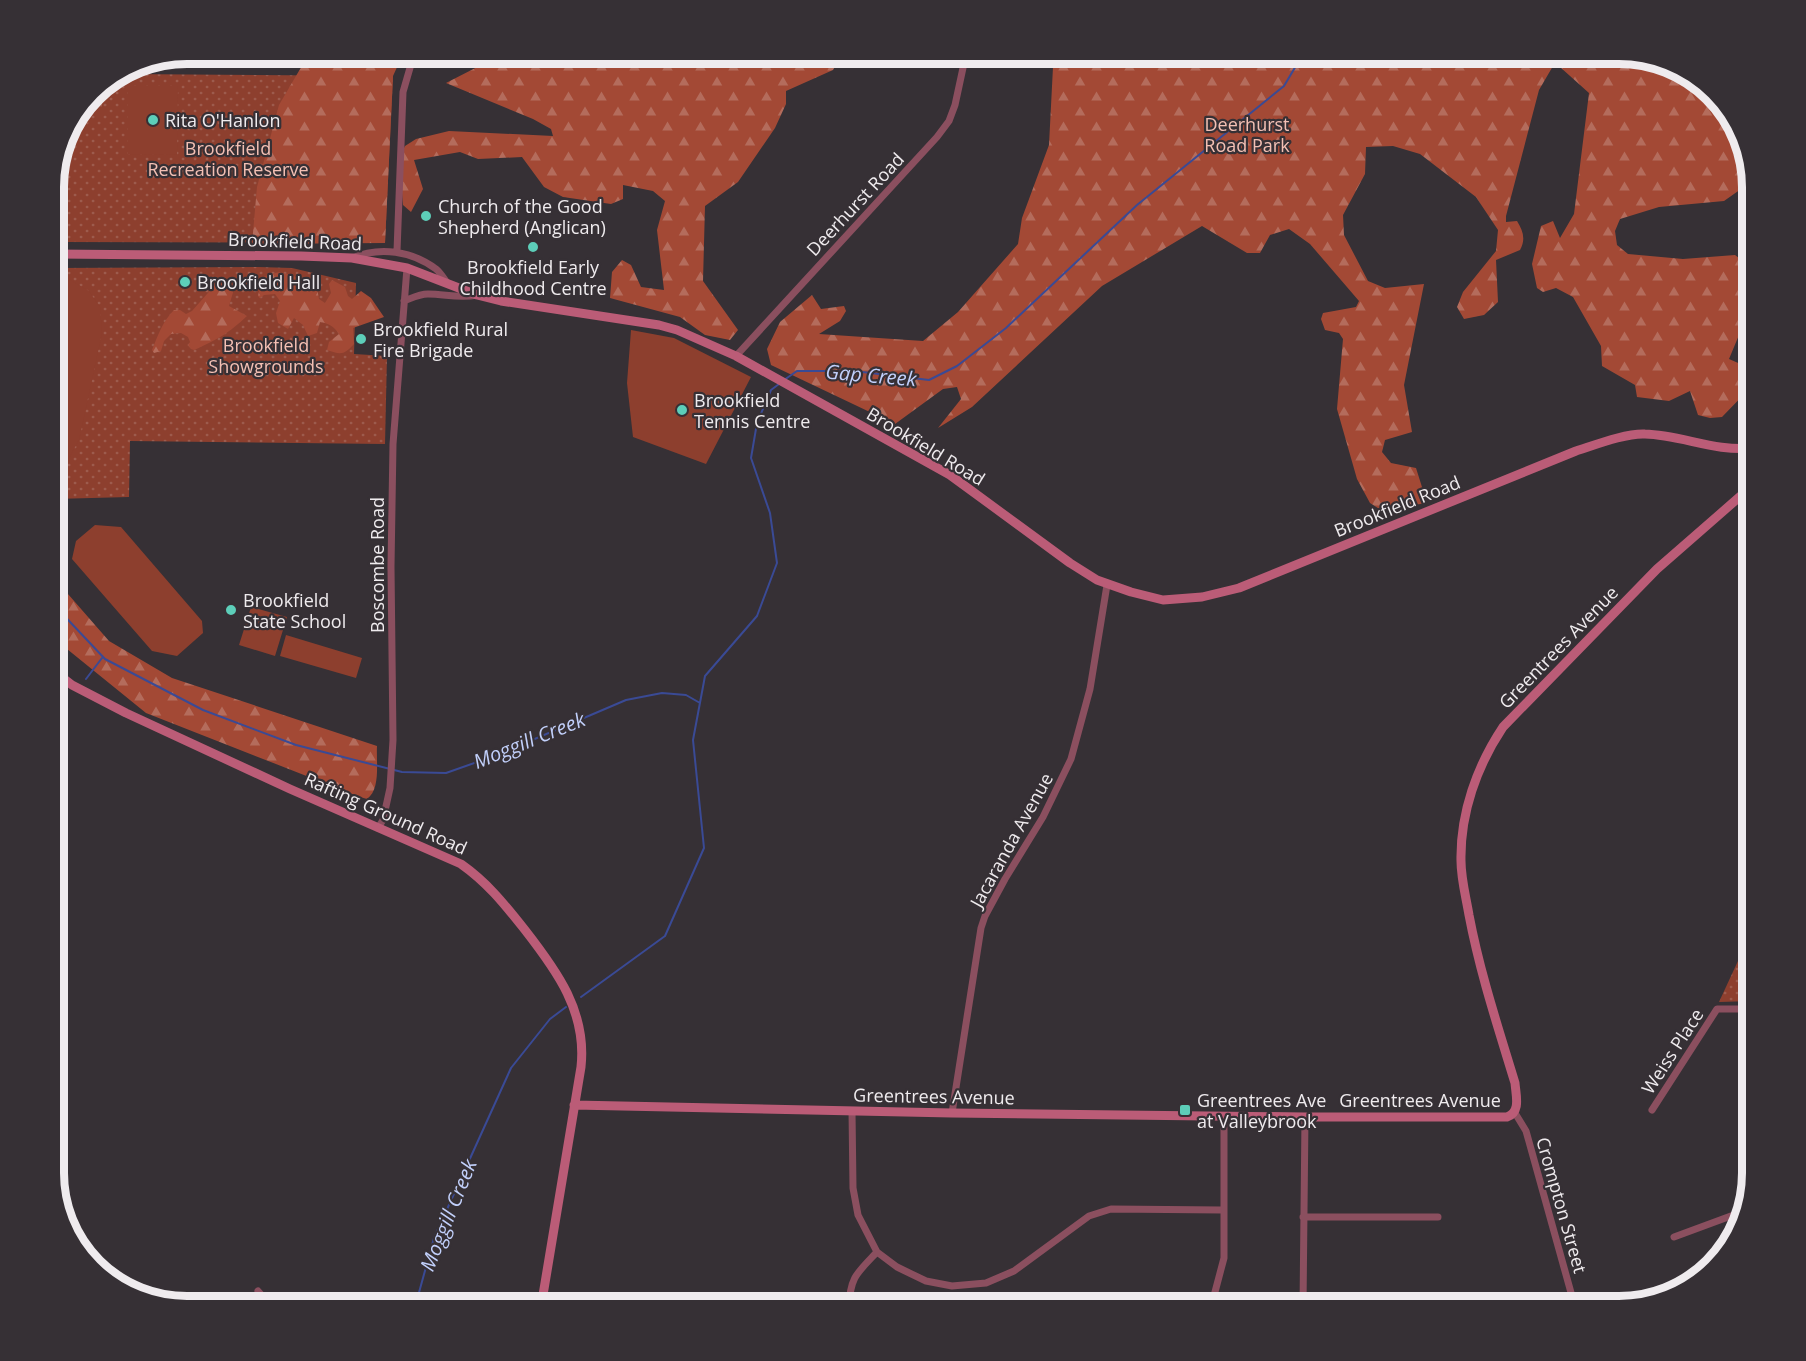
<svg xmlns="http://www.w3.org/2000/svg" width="1806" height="1361" font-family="'Open Sans',sans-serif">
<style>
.green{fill:url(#green-dots)}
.forest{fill:url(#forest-firs)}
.cemetery{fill:url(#cemetery-stones)}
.pitch{fill:#8d3f2e}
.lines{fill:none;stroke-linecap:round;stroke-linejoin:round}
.stream{stroke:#3a4a95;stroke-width:2}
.street{stroke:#8b4f5f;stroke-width:7}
.secondary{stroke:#bb5c77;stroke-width:9}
.poi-dot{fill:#5dceb9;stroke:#363035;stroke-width:2}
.labels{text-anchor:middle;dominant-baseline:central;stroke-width:4.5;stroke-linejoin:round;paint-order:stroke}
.poi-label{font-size:18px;fill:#efebee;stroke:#363035;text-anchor:start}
.park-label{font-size:18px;fill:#f4c0b4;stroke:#363035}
.street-label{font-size:18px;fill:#efebee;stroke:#363035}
.water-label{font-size:20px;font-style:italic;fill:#c2d0fb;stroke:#363035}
.rim{fill:none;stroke:#efebee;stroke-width:8}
</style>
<defs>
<pattern id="green-dots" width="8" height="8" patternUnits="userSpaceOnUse" patternTransform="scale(1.5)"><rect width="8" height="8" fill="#8d3f2e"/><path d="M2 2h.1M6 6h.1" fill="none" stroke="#9d5b4d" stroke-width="1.8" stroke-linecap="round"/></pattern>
<pattern id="forest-firs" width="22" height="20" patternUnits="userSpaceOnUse" patternTransform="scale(1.5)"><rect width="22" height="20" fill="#a34935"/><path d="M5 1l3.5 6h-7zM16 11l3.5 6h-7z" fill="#b46c5c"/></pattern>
<pattern id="cemetery-stones" width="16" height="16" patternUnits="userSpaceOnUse" patternTransform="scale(1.5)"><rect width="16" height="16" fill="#8d3f2e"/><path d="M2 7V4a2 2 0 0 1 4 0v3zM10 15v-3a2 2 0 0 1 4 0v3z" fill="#9d5b4d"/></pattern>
</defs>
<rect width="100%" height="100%" fill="#363035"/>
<path class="green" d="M121 74 393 76 385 243 63 242 71 125 79 114H102V86Z
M258 267 292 268 356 283 354 354 387 356 385 444 130 441 129 497 54 499V268Z
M1752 944V1001L1719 1002 1744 948Z"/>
<path class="forest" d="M343 54H403L393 76 385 243 252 244 257 187 279 105 303 64 344 58Z
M489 54H842L833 70 786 91V104L775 128 738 182 705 206 703 281 738 330 730 340 705 335 680 317 610 298 612 272 622 260 631 265 641 287 664 290 657 230 665 201 653 191 623 185V199L611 204 563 197 544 187 522 157 478 159 460 152 414 160 423 189 411 212 403 205 399 158 405 146 416 139 449 131 553 136 551 129 533 119 446 83 487 62Z
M1051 54H1560L1539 90 1506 216V222L1517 221C1523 231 1526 239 1520 250L1496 260 1498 302 1484 315 1464 319 1457 307 1463 292 1496 251 1498 230 1476 197 1420 154 1393 146 1366 147 1365 174 1343 215 1344 235 1368 281 1385 288 1424 284 1404 385 1412 432 1385 440 1382 452 1391 463 1416 468 1427 503 1381 510 1370 503 1357 479 1337 409 1343 339 1339 333 1325 330 1321 319 1323 313 1356 307 1359 301 1310 244 1289 229 1270 235 1260 253H1247L1202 226 1102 286 972 407 938 428 961 399 957 387 943 389 895 424 771 365 767 349 780 322 812 295 821 309 844 306 846 311 840 321 819 334 923 341 958 312 1018 244 1022 218 1049 145 1053 67 1052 55Z
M1569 54H1619L1700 82 1738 129 1751 182 1724 201 1659 207 1620 219 1615 231 1617 245 1628 254 1683 259 1735 255 1752 268V332L1739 335 1729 359 1752 369V386L1722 417 1710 418 1698 415 1690 391 1669 401 1637 397 1635 385 1602 366 1601 346 1573 297 1556 288 1543 292 1537 288 1532 264 1541 226 1553 221 1560 238 1574 214 1589 93 1560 67Z
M280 272 316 283 319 299 325 303 331 293 329 284 332 280 345 287 348 296 352 299 361 291 371 298 384 317 353 328 354 344C344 355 341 355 327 350L329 342 339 334C334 326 328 323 320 322L317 333 308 336 303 325 294 318 288 329 278 323 276 313 280 301 275 294 264 295 260 298 258 296 262 278 270 274Z
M223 284 231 286 234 289 229 306 247 316C229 333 217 340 194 350L191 349 188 345 190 342 188 337 181 333 171 334 164 341 161 351 154 353 152 350C158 335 163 321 174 310H180L186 314 192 311 215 285Z
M54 578 109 641 172 678 377 746C376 762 381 789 367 799L360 797 146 713 67 649 54 651Z"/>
<path class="cemetery" d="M102 86V114H79L99 87Z
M71 125 63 242H54V179L68 128Z"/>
<path class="pitch" d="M128 86H178L177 155 128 154Z
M54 274H60L89 291 100 307 102 333 79 440 69 458 54 467Z
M631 330 674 338 751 377 706 464 633 437 627 383Z
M95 525 121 527 202 621 203 633 177 656 152 651 72 559 76 541Z
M251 607 287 617 275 656 239 645Z
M286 635 362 658 356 678 280 656Z"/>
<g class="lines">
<path class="stream" d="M784 380 797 371H854L929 380 957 366 1006 328 1137 205 1284 86 1303 54
M54 605 105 659 203 710 296 745 402 772 446 773 497 755 626 700 662 693 686 695 700 703
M86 679 102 658
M581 997 665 936 704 848 693 740 705 676 757 616 777 563 770 513 751 458 757 423 771 390 779 384
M415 1307 434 1238 511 1068 550 1019 566 1007"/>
<path class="street" d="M397 251 403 92 414 54
M352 258C380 246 412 251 436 269 441 273 444 279 448 284
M404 301C412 298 419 294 428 294 445 294 460 299 477 295
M736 356 937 137 949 121 955 105 966 54
M378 828 383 820 390 788 393 740 391 567 393 444 407 268
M1652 1110 1717 1009H1752
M852 1111 853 1188 858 1215 877 1252 897 1267 926 1281 952 1286 986 1283 1014 1271 1089 1216 1111 1209 1222 1210
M952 1113 981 928 985 916 1005 879 1043 817 1071 759 1090 689 1107 585
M1515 1113 1526 1131 1575 1307
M1303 1217H1438
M1674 1237 1739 1213
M258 1291 272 1307
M849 1307C850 1277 857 1273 877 1252
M1211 1307 1224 1258V1116
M1303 1307 1305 1117"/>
<path class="secondary" d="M54 254 301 256 352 258 407 268 477 295 501 301 659 325 677 330 736 356 950 475 1070 563 1097 580 1131 592 1163 600 1202 597 1239 588 1576 451C1595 445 1626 433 1645 434 1681 435 1716 452 1752 448
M54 671 72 685 126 713 290 789 461 864C488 883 505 905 525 930 557 971 587 1012 581 1067L541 1307
M574 1105 952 1113 1305 1117H1507C1521 1112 1516 1096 1515 1083 1498 1027 1480 973 1469 915 1466 897 1461 879 1461 861 1460 813 1477 766 1503 727L1657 569 1752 486"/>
</g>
<g class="poi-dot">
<circle cx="153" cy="120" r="6"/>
<circle cx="426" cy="216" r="6"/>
<circle cx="533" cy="247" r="6"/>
<circle cx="185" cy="282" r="6"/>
<circle cx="361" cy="339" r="6"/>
<circle cx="682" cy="410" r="6"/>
<circle cx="231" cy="610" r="6"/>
<rect x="1179" y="1104" width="12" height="12" rx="3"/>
</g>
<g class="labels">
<g class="poi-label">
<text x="165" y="120">Rita O'Hanlon</text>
<text x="438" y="206">Church of the Good<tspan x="438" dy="21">Shepherd (Anglican)</tspan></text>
<text x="533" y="267" text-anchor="middle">Brookfield Early<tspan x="533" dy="21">Childhood Centre</tspan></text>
<text x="197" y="282">Brookfield Hall</text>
<text x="373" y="329">Brookfield Rural<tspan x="373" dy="21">Fire Brigade</tspan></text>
<text x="694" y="400">Brookfield<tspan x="694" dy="21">Tennis Centre</tspan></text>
<text x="243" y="600">Brookfield<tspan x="243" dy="21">State School</tspan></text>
<text x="1197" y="1100">Greentrees Ave<tspan x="1197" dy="21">at Valleybrook</tspan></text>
</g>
<g class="park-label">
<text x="1247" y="124">Deerhurst<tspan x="1247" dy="21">Road Park</tspan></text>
<text x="228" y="148">Brookfield<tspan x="228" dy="21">Recreation Reserve</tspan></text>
<text x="266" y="345">Brookfield<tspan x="266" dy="21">Showgrounds</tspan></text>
</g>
<g class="street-label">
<text transform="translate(855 204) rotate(-47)">Deerhurst Road</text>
<text transform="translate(295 241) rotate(2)">Brookfield Road</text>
<text transform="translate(926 446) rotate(31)">Brookfield Road</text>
<text transform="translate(1397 506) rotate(-22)">Brookfield Road</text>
<text transform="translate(377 565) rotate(-90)">Boscombe Road</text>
<text transform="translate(1558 647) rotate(-46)">Greentrees Avenue</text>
<text transform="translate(386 813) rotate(24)">Rafting Ground Road</text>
<text transform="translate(1011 840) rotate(-61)">Jacaranda Avenue</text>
<text transform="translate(1672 1051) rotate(-57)">Weiss Place</text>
<text transform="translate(934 1096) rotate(1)">Greentrees Avenue</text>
<text x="1420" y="1100">Greentrees Avenue</text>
<text transform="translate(1562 1205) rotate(74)">Crompton Street</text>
</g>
<g class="water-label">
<text transform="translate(871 375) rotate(5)">Gap Creek</text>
<text transform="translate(529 740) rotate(-22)">Moggill Creek</text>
<text transform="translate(448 1215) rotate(-68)">Moggill Creek</text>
</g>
</g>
<path d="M0 0H1806V1361H0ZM187 64H1619A123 123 0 0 1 1742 187V1173A123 123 0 0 1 1619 1296H187A123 123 0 0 1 64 1173V187A123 123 0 0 1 187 64Z" fill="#363035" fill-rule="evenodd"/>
<path class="rim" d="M187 64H1619A123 123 0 0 1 1742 187V1173A123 123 0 0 1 1619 1296H187A123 123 0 0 1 64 1173V187A123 123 0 0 1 187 64Z"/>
</svg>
